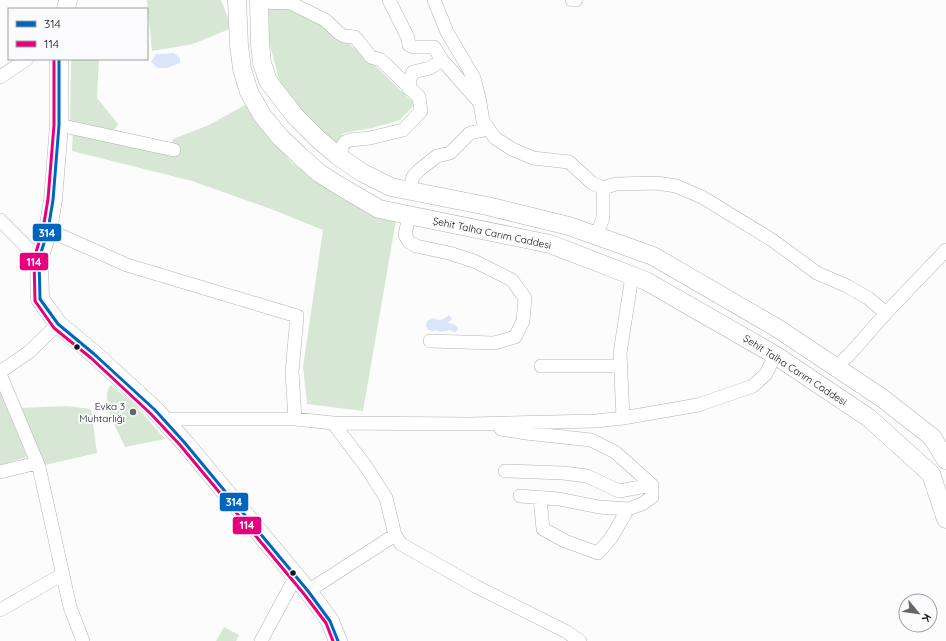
<svg xmlns="http://www.w3.org/2000/svg" width="946" height="641" font-family="Quicksand,sans-serif">
<style>
.green{fill:#d6e8d3}
.water{fill:#dae5fa}
.lines{fill:none;stroke-linecap:round;stroke-linejoin:round}
.street-casing{stroke:#b2b3b4;stroke-width:14}
.secondary-casing{stroke:#b2b3b4;stroke-width:19}
.street{stroke:#fff;stroke-width:13}
.secondary{stroke:#fff;stroke-width:18}
.bus-1-casing{stroke:#fbfbfd;stroke-width:6}
.bus-2-casing{stroke:#fbfbfd;stroke-width:6}
.bus-1{stroke:#0065bd;stroke-width:3}
.bus-2{stroke:#e5007d;stroke-width:3}
.bus-dot{fill:#151518;stroke:#fbfbfd;stroke-width:1.5}
.poi-dot{fill:#666668;stroke:#fbfbfd;stroke-width:1.5}
.labels{text-anchor:middle;dominant-baseline:central;stroke-width:4;stroke-linejoin:round;paint-order:stroke}
.street-label{font-size:10px;fill:#151518;stroke:#fbfbfd}
.poi-label{font-size:10px;fill:#151518;stroke:#fbfbfd;text-anchor:end}
.line-badge{stroke:#fbfbfd;stroke-width:1.5}
.badge-label{font-size:11px;text-anchor:middle;font-weight:bold;fill:#fff}
</style>
<rect width="100%" height="100%" fill="#fcfcfc"/>
<path class="green" d="M147 0H221L232 28 193 44 152 51Z
M268 7H292L321 22 365 56 415 104 400 120 372 128 344 133 334 145 282 90 266 31Z
M71 59H105L99 60 97 98 118 124 114 130 70 125Z
M245 105 291 162 324 184 396 220 363 411 307 404 303 367 323 230 271 209 192 181 72 151 73 132 170 153 173 139 209 125Z
M110 386H112L133 403 165 439 125 447C119 432 99 401 110 386Z
M0 390 27 457 0 465Z
M67 406 91 409 97 453 45 465 20 408Z
M224 627 239 635 236 641H216Z"/>
<path class="water" d="M174 53 180 58V63L167 68H158L151 62 156 54Z
M449 315 452 319 448 323 454 324 458 328 456 332H453L450 330 441 332 436 330 433 331 428 330 426 326 427 321 434 318C440 322 444 319 449 315Z"/>
<g class="lines">
<g class="street-casing">
<path id="street" d="M389 0 408 38 409 45 413 47H434L442 60 480 103 483 121 495 138 512 149 533 158 569 162 592 183 603 188V217L597 236
M434 0 447 32 474 78 480 102
M572 0H576
M259 2 291 3 325 20 339 33 344 36 355 37 371 57 381 60 419 97 421 111 403 130 370 138 350 140 345 142 338 156
M0 77 27 59
M409 89 410 79 413 72 430 68 442 60
M59 125 174 150
M603 188 616 184 657 183 676 186 702 197 772 240 817 273 847 286 868 298 886 313
M409 191 413 177 418 171 437 156 450 153 470 133 489 129
M409 215 405 235 409 242 416 246 449 253 474 261 512 280 525 298 523 321 515 337 494 343 430 341
M0 220 39 259
M48 230 127 265 297 316 292 372 295 419
M541 366H620
M836 367 850 354 886 313 946 250
M0 372 29 352 58 324
M0 374 39 467 70 607 83 641
M623 418 620 353 632 276
M162 419H295L333 423 471 424 596 421 623 418 698 405 753 386 766 374 775 355
M501 429 526 433 591 440 615 452 652 485V497L642 504 628 509 611 538 598 553 565 541 543 529 540 497
M505 471 563 473 587 476 619 491 652 485
M0 472 37 463
M520 496 559 499 599 507 628 509
M395 535 401 544 475 586 565 631 580 641
M308 591 395 535 386 498 367 468 333 423
M0 610 63 574
M261 641 296 576"/>
</g>
<g class="secondary-casing">
<path id="secondary" d="M237 0 239 45 242 69 249 92 262 115 280 137 299 155 319 173 338 185 379 209 550 244 646 281 775 355 869 418 931 474 946 519
M259 0 260 44 262 63 268 81 295 116 318 139 338 156 361 172 391 187 487 206 569 226 653 256 777 328 882 398 932 437 946 460
M66 9 68 0
M59 59V125L53 200 48 230 39 259 40 299 58 324 94 354 155 410 184 442 308 591 330 621 338 641"/>
</g>
<use href="#street" class="street"/>
<use href="#secondary" class="secondary"/>
<g class="bus-1-casing">
<path id="bus-1" d="M59 59V125L53 200 48 230 39 259 40 299 58 324 94 354 155 410 184 442 308 591 330 621 338 641"/>
</g>
<g class="bus-2-casing">
<path id="bus-2" d="M54 59V125L48 199 43 229 34 259 35 301 54 328 91 358 151 414 180 445 304 594 326 623 333 641"/>
</g>
<use href="#bus-1" class="bus-1"/>
<use href="#bus-2" class="bus-2"/>
</g>
<g class="bus-dot">
<circle cx="77" cy="347" r="3.5"/>
<circle cx="293" cy="573" r="3.5"/>
</g>
<circle class="poi-dot" cx="133" cy="412" r="4"/>
<g class="labels">
<g class="street-label">
<text transform="translate(492 233) rotate(12)">Şehit Talha Carım Caddesi</text>
<text transform="translate(795 370) rotate(33)">Şehit Talha Carım Caddesi</text>
</g>
<g class="poi-label">
<text x="125" y="406">Evka 3<tspan x="125" dy="12">Muhtarlığı</tspan></text>
</g>
</g>
<g class="line-badge">
<rect x="32" y="223" width="30" height="19" rx="4" fill="#0065bd"/>
<rect x="19" y="252" width="30" height="19" rx="4" fill="#e5007d"/>
<rect x="219" y="492" width="30" height="20" rx="4" fill="#0065bd"/>
<rect x="232" y="516" width="30" height="19" rx="4" fill="#e5007d"/>
</g>
<g class="badge-label">
<text x="47" y="237">314</text>
<text x="34" y="266">114</text>
<text x="234" y="506">314</text>
<text x="247" y="529">114</text>
</g>
<rect x="8" y="8" width="140" height="52" fill="#fbfbfd" stroke="#9f9fa1"/>
<rect x="16" y="21" width="20" height="6" fill="#0065bd" stroke="#9f9fa1"/>
<text x="44" y="28" font-size="12" fill="#151518">314</text>
<rect x="16" y="41" width="20" height="6" fill="#e5007d" stroke="#9f9fa1"/>
<text x="44" y="48" font-size="12" fill="#151518">114</text>
<g transform="translate(918 613) rotate(119)"><circle r="19" fill="#fbfbfd" stroke="#9f9fa1"/>
<path d="M0-3L7 15L0 10L-7 15Z" fill="#666668"/>
<text y="-6" font-size="11" font-weight="bold" text-anchor="middle" fill="#151518">K</text>
</g>
</svg>
